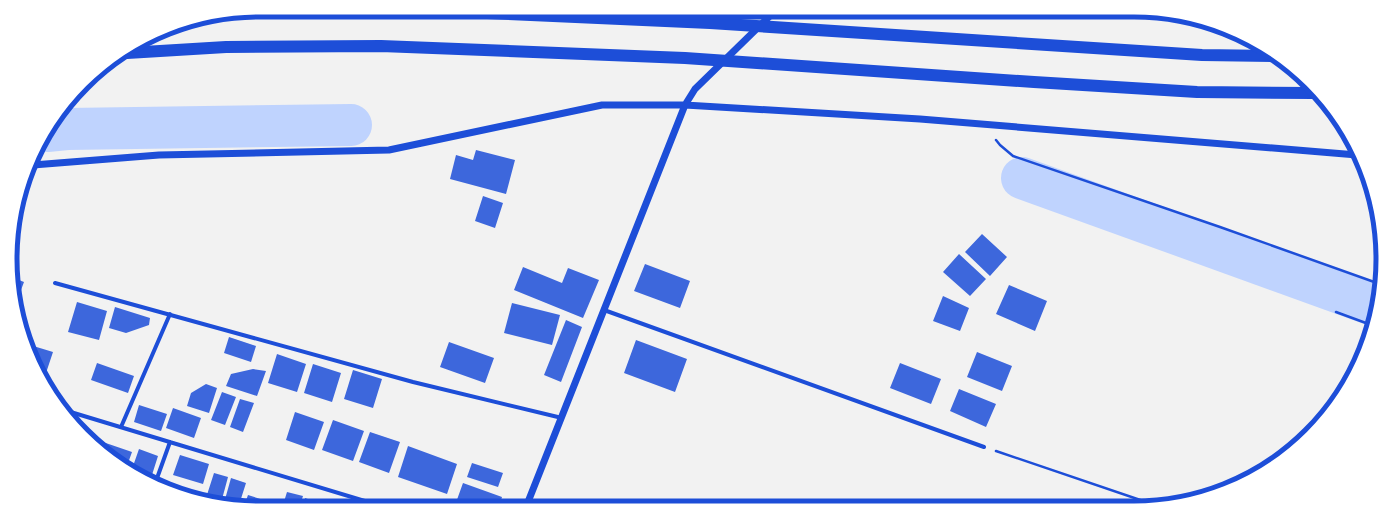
<svg xmlns="http://www.w3.org/2000/svg" width="1393" height="518" font-family="'Open Sans',sans-serif">
<style>
.lines{fill:none;stroke-linecap:round;stroke-linejoin:round}
.river{stroke:#bfd3fe;stroke-width:42}
.building{fill:#3d67dc}
.path{stroke:#1d4ed8;stroke-width:2.5}
.minor{stroke:#1d4ed8;stroke-width:4}
.tertiary{stroke:#1d4ed8;stroke-width:7}
.motorway{stroke:#1d4ed8;stroke-width:12}
.rim{fill:none;stroke:#1d4ed8;stroke-width:5}
</style>
<rect width="100%" height="100%" fill="#f2f2f2"/>
<g class="lines">
<path class="river" d="M47 131 67 129 351 125
M1022 178 1376 306"/>
</g>
<path class="building" d="M476 150 515 160 506 194 450 179 456 155 473 160Z
M483 196 503 203 495 228 475 221Z
M982 234 1007 257 990 276 965 252Z
M959 254 986 279 970 296 943 272Z
M645 264 690 281 680 308 634 291Z
M523 267 562 283 568 268 599 280 583 318 514 290Z
M14 278 24 282 15 306 14 293Z
M1009 285 1047 301 1035 331 996 314Z
M943 296 969 308 960 331 933 321Z
M77 302 107 311 99 340 68 332Z
M512 303 560 315 552 345 504 333Z
M115 307 150 318 149 325 126 333 109 328Z
M566 320 582 327 561 382 544 375Z
M229 337 256 346 251 362 224 353Z
M636 340 687 359 675 392 624 373Z
M449 342 494 358 485 383 440 367Z
M30 345 53 352 44 379Z
M977 352 1012 366 1002 391 967 377Z
M277 354 306 364 297 392 268 383Z
M97 363 134 376 128 393 91 380Z
M900 363 941 379 931 404 890 388Z
M313 364 341 373 332 402 304 393Z
M253 369 266 371 257 396 226 386 231 374Z
M353 370 382 379 373 408 344 399Z
M206 384 217 388 209 413 187 406 191 393Z
M959 389 996 404 986 427 950 411Z
M222 392 236 397 225 425 211 420Z
M240 399 254 403 243 432 230 427Z
M139 405 167 414 161 431 134 422Z
M173 408 201 418 194 438 166 428Z
M295 412 324 422 314 450 286 440Z
M333 420 364 431 353 461 322 450Z
M370 432 400 442 389 473 359 462Z
M97 440 132 452 127 466 108 457 95 444Z
M408 446 457 464 447 494 398 477Z
M139 449 158 456 151 478 132 469Z
M180 455 209 464 203 484 173 475Z
M472 463 503 473 498 487 467 477Z
M214 473 228 477 221 503 205 501Z
M231 478 246 483 239 505 224 503Z
M463 483 502 497 499 507 454 508Z
M287 492 303 496 299 508H282Z
M248 495 276 504 275 508H259L244 506Z
M305 498 320 503 319 508H302Z"/>
<g class="lines">
<path class="path" d="M996 140 1000 145 1013 156 1220 227 1377 283
M1336 312 1374 326
M996 451 1158 506"/>
<path class="minor" d="M55 283 413 382 562 418
M604 310 984 447
M64 410 388 508
M121 427 170 314
M156 481 170 442"/>
<path class="tertiary" d="M33 165 159 155 389 150 602 105H685L920 119 1357 155
M526 507 685 105 695 89 776 10"/>
<path class="motorway" d="M418 10 710 23 1202 55 1275 56
M127 53 226 47 381 46 685 58 1034 82 1197 92 1313 93"/>
</g>
<path d="M0 0H1393V518H0ZM259 17H1134A242 242 0 0 1 1376 259V259A242 242 0 0 1 1134 501H259A242 242 0 0 1 17 259V259A242 242 0 0 1 259 17Z" fill="#fff" fill-rule="evenodd"/>
<path class="rim" d="M259 17H1134A242 242 0 0 1 1376 259V259A242 242 0 0 1 1134 501H259A242 242 0 0 1 17 259V259A242 242 0 0 1 259 17Z"/>
</svg>
